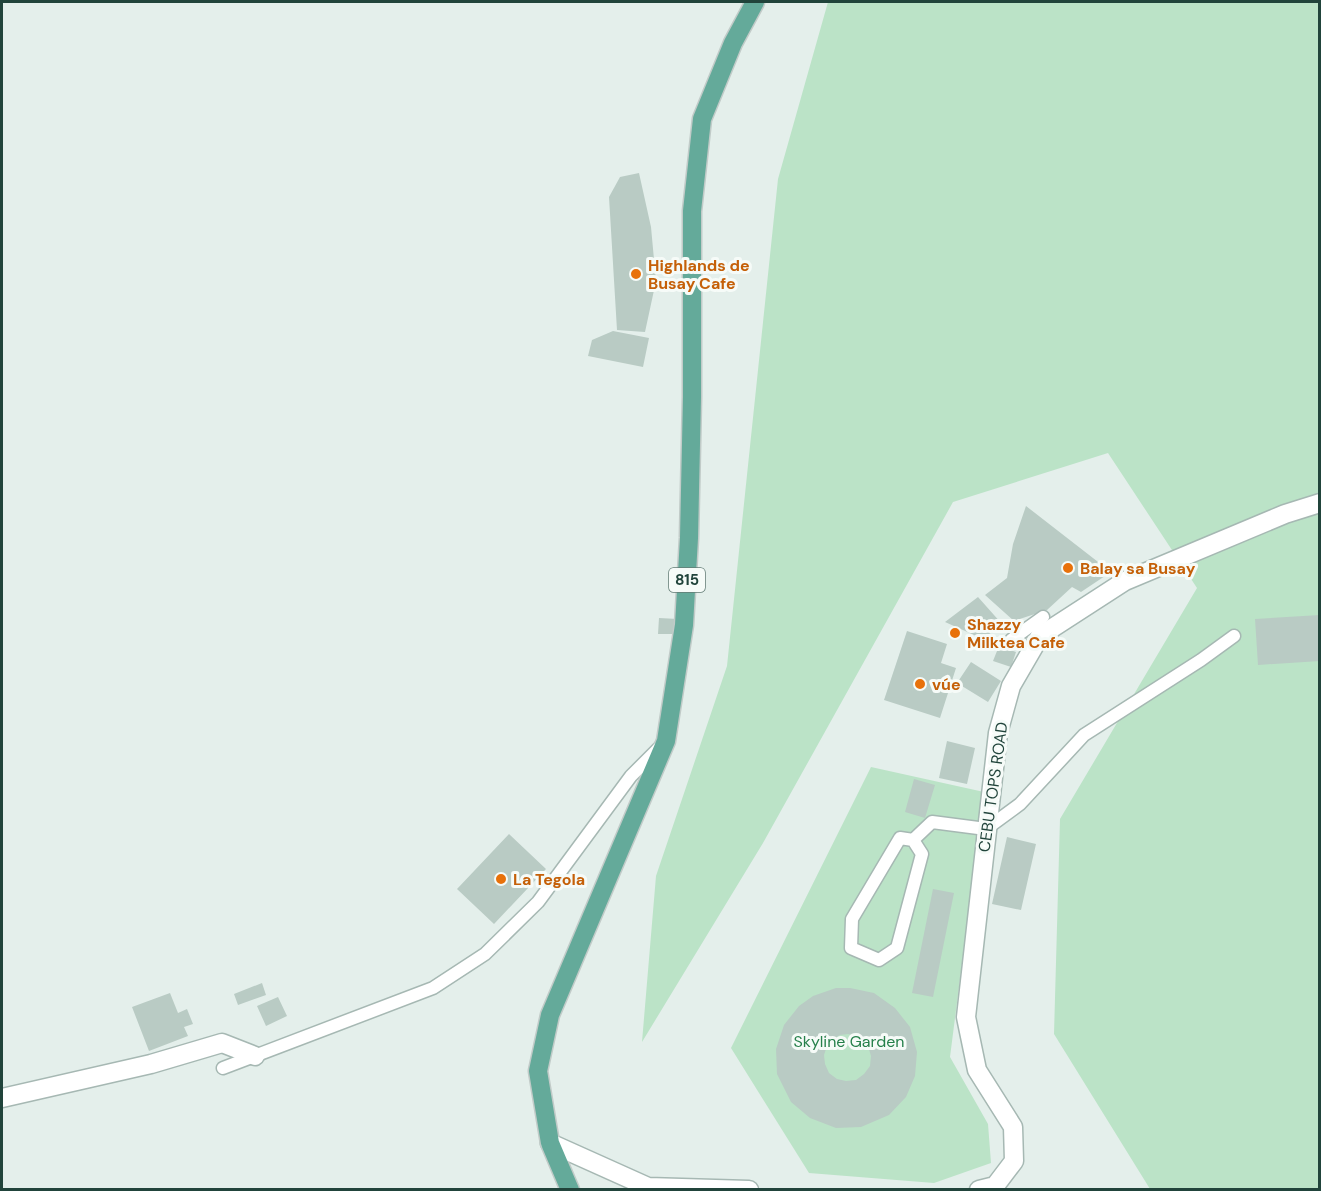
<svg xmlns="http://www.w3.org/2000/svg" width="1321" height="1191" font-family="'DM Sans',sans-serif">
<style>
.green{fill:#bbe3c7}
.building{fill:#b9cbc4;fill-rule:evenodd}
.lines{fill:none;stroke-linecap:round;stroke-linejoin:round}
.service-casing{stroke:#a6b8b3;stroke-width:15}
.minor-casing{stroke:#a6b8b3;stroke-width:21}
.primary-casing{stroke:#c1cbc8;stroke-width:21}
.service{stroke:#fff;stroke-width:12}
.minor{stroke:#fff;stroke-width:18}
.primary{stroke:#64aa9a;stroke-width:18}
.food-dot{fill:#e8710a;stroke:#f6fbf8;stroke-width:2}
.labels{text-anchor:middle;dominant-baseline:central;stroke-width:6;stroke-linejoin:round;paint-order:stroke}
.shield{fill:#f6fbf8;stroke:#617b74;stroke-width:1.5}
.shield-label{font-size:15px;font-weight:bold;fill:#21443b}
.food-label{font-size:16px;font-weight:bold;fill:#c56008;stroke:#f6fbf8;text-anchor:start}
.street-label{font-size:16px;fill:#21443b;stroke:#f6fbf8}
.park-label{font-size:16px;fill:#26804b;stroke:#f6fbf8}
</style>
<rect width="100%" height="100%" fill="#e4efeb"/>
<path class="green" d="M828 2H1319V1189H1150L1054 1034 1060 819 1197 588 1108 453 953 502 763 843 642 1042 656 876 727 666 778 179Z
M871 767 984 792 950 1057 988 1124 991 1163 934 1183 809 1173 731 1048Z"/>
<path class="building" d="M639 173 651 227 656 281 645 332 617 330 609 197 620 177Z
M613 331 649 338 643 367 588 356 592 340Z
M1026 506 1111 572 1081 592 1072 587 1047 610 1014 621 985 595 1007 578 1013 544Z
M978 597 1002 624 983 639 945 622Z
M1320 615V661L1258 665 1255 619Z
M659 618 678 619 677 634H658Z
M907 631 947 644 941 663 956 668 940 718 884 700Z
M999 646 1016 652 1011 667 993 661Z
M971 662 1001 681 988 702 957 683Z
M947 741 975 748 967 784 939 778Z
M914 779 935 785 925 818 905 812Z
M509 834 546 869 494 924 457 889Z
M1007 837 1036 844 1021 910 992 904Z
M933 889 954 893 933 997 912 993Z
M262 983 266 995 238 1005 234 994Z
M836 988H850L874 993 895 1008 910 1027 917 1052 915 1076 906 1097 889 1115 861 1127 836 1128 810 1118 791 1102 777 1074 776 1049 784 1025 799 1006 813 996ZM848 1034 856 1036 863 1040 868 1046 871 1056 870 1066 864 1074 856 1080 846 1081 837 1079 829 1073 825 1064 824 1055 827 1046 833 1039 840 1035Z
M170 993 178 1013 187 1009 193 1024 184 1027 188 1036 149 1051 132 1007Z
M278 997 287 1016 266 1026 257 1006Z"/>
<g class="lines">
<g class="service-casing">
<path id="service" d="M1011 640 1043 617
M900 838 913 840 922 854 897 948 879 960 851 948 852 919Z
M913 840 932 822 986 829 1020 804 1084 735 1201 660 1234 636
M223 1068 433 988 485 954 538 902 631 776 661 746"/>
</g>
<g class="minor-casing">
<path id="minor" d="M2 1098 151 1064 222 1043 255 1056
M550 1143 648 1187 749 1190
M979 1190 995 1186 1014 1161 1013 1127 977 1070 966 1017 998 733 1011 686 1040 636 1125 581 1285 514 1320 503"/>
</g>
<g class="primary-casing">
<path id="primary" d="M570 1190 550 1143 538 1071 550 1015 666 741 684 625 689 538 692 397V211L702 119 733 43 755 2"/>
</g>
<use href="#service" class="service"/>
<use href="#minor" class="minor"/>
<use href="#primary" class="primary"/>
</g>
<g class="food-dot">
<circle cx="636" cy="274" r="6"/>
<circle cx="1068" cy="568" r="6"/>
<circle cx="955" cy="633" r="6"/>
<circle cx="920" cy="684" r="6"/>
<circle cx="501" cy="879" r="6"/>
</g>
<g class="labels">
<rect class="shield" x="669" y="568" width="36" height="24" rx="4.5"/>
<g class="shield-label">
<text x="687" y="580">815</text>
</g>
<g class="food-label">
<text x="648" y="265">Highlands de<tspan x="648" dy="18">Busay Cafe</tspan></text>
<text x="1080" y="568">Balay sa Busay</text>
<text x="967" y="624">Shazzy<tspan x="967" dy="18">Milktea Cafe</tspan></text>
<text x="932" y="684">vúe</text>
<text x="513" y="879">La Tegola</text>
</g>
<g class="street-label">
<text transform="translate(993 787) rotate(-82)">CEBU TOPS ROAD</text>
</g>
<g class="park-label">
<text x="849" y="1041">Skyline Garden</text>
</g>
</g>
<rect width="1321" height="1191" fill="none" stroke="#21443b" stroke-width="6"/>
</svg>
